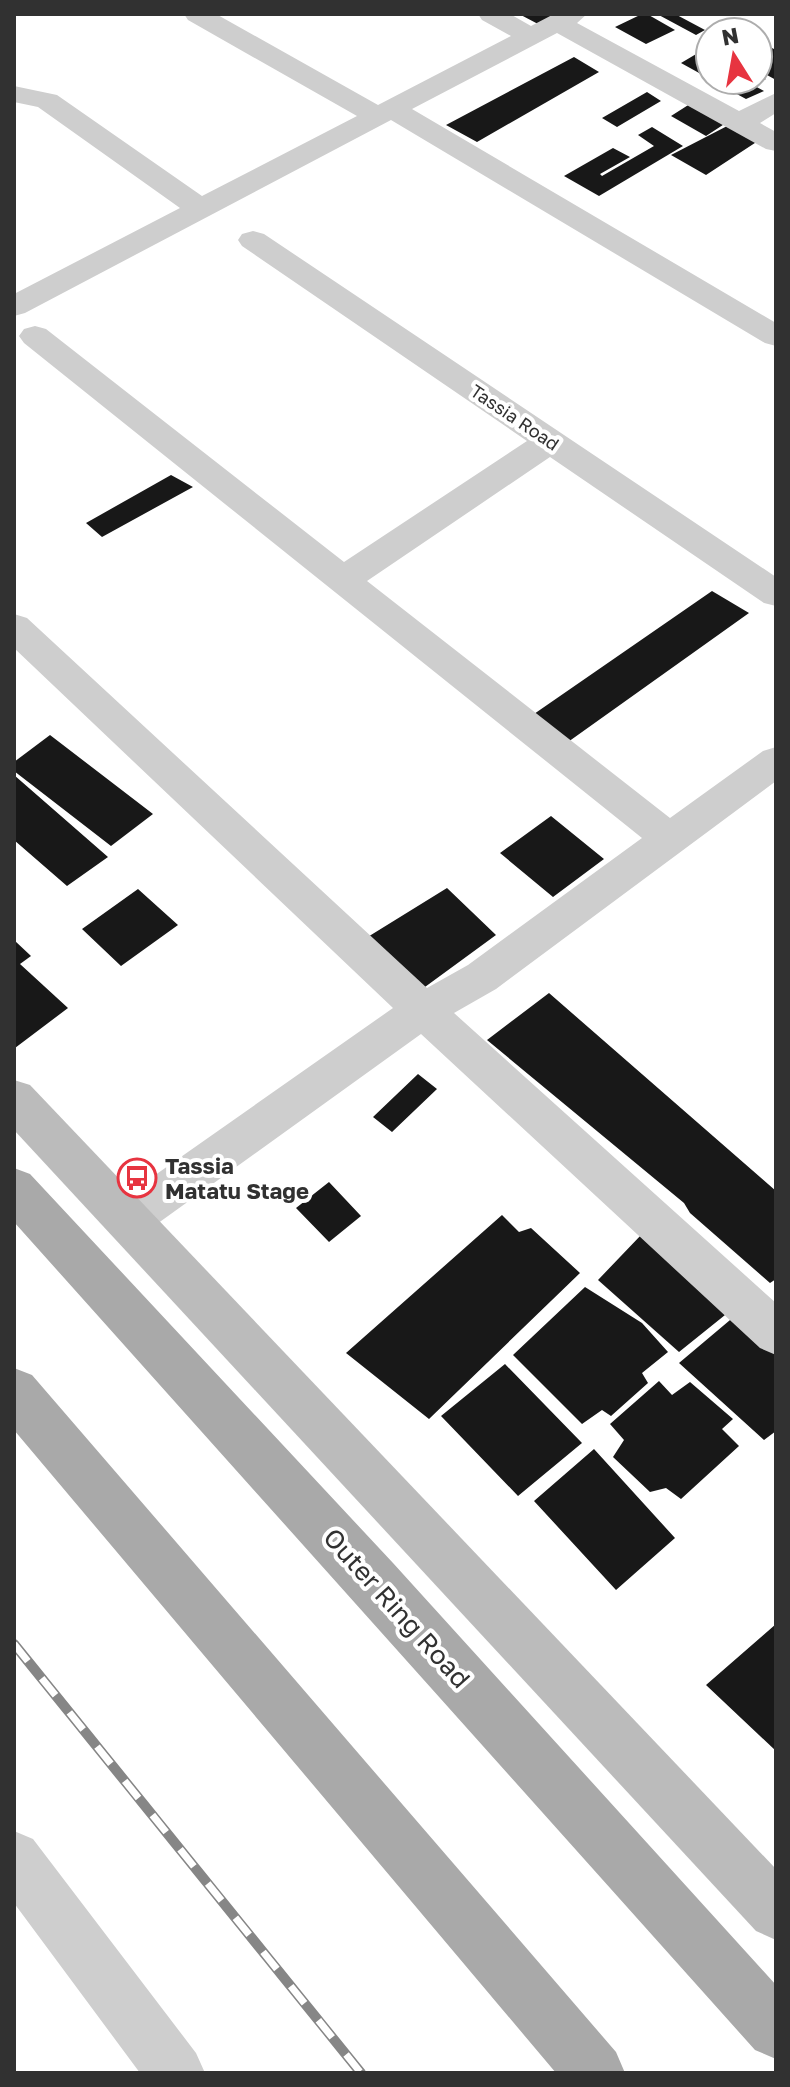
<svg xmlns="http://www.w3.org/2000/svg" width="790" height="2087" font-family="'Golos Text',sans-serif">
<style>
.building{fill:#181818}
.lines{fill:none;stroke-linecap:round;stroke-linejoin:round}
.street{fill:#cecece;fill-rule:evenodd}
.secondary{fill:#bbb;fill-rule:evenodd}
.primary{fill:#a9a9a9;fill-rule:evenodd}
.rail-casing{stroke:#868686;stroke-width:10}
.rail{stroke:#fff;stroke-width:7;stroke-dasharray:22;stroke-linecap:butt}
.labels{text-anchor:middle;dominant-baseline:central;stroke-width:8;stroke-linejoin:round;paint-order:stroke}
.far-street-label{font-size:18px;fill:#313131;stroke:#fff}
.poi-label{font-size:22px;font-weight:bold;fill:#313131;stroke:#fff;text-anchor:start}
.near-street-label{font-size:26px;fill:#313131;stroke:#fff}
</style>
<rect width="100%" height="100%" fill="#fff"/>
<path class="building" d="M519 14H558L538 24Z
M642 14H647L675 30 646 44 615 27Z
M657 14H675L705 30 696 35Z
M758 41 776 50V80L758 70Z
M708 47 710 48V79L681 63Z
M574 57 599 72 477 142 446 125Z
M758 75 766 79 753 85 764 91 746 99 711 80H758Z
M647 92 661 101 617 127 602 118Z
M693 102 729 121 706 136 671 116Z
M733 123 761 139 706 175 671 155Z
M652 127 683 146 599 196 564 176 613 148 630 157 600 174 602 176 654 146 638 135Z
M171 475 193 487 102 537 86 523Z
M712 591 749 613 568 742 534 714Z
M50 735 153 814 111 846 14 771V762Z
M14 775 108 857 67 886 14 840Z
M551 816 604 859 553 897 500 853Z
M447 888 496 935 414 995 358 943Z
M138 889 178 925 121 966 82 929Z
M14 940 31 956 20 964 68 1008 15 1048Z
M549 993 776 1191V1279L770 1283 690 1213 684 1203 487 1040Z
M418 1074 437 1089 392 1132 373 1117Z
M329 1182 361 1216 329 1242 296 1208Z
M502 1215 519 1232 531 1228 580 1273 429 1419 346 1353Z
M642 1234 730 1311 679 1352 598 1280Z
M585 1287 642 1323 668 1352 642 1373 648 1383 611 1416 602 1410 582 1424 513 1355Z
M736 1315 776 1352V1431L764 1440 679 1363Z
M505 1364 582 1443 518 1496 441 1416Z
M659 1381 672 1395 690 1382 733 1419 722 1429 739 1446 681 1499 666 1488 650 1492 613 1457 624 1440 610 1424Z
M594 1449 675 1538 616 1590 534 1501Z
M776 1624V1751L706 1685Z"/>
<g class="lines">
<path class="street" d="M184 14H216L378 105 511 36 482 20 478 14H510L531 26 554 14H587L577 23 739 111 776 93V113L760 123 776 132V151L766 149 557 33 412 109 776 323V346L765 343 391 120 25 313 14 316V294L180 208 38 107 14 102V86L57 95 202 196 357 116 188 20Z
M253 231 264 234 776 577V606L764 603 550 457 367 581 670 818 763 751 776 747V781L496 989 454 1013 776 1303V1355L760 1348 421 1034 143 1234 127 1240 111 1234 105 1220 111 1206 393 1008 14 648V614L27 618 427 988 468 965 642 838 24 343 19 336 24 329 35 326 46 329 344 562 527 441 242 246 238 240 242 234Z
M14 1831 33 1839 196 2053 205 2073H140L14 1903Z"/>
<path class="secondary" d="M14 1080 30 1085 776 1869V1940L756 1931 14 1130Z"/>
<path class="primary" d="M14 1168 30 1174 393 1563 776 1985V2059L755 2050 14 1222Z
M14 1368 32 1375 616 2052 625 2073H556L14 1430Z"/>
<g class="rail-casing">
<path id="rail" d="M14 1644 361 2073"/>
</g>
<use href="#rail" class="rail"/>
</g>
<defs>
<g id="bus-ring" transform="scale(2)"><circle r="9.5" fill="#fff" stroke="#e73440" stroke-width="1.5"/><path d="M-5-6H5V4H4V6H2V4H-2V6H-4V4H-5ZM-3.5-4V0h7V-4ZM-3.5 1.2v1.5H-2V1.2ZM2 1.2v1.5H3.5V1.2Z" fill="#e73440"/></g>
</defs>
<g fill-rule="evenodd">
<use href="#bus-ring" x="137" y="1178"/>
</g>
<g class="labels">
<g class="far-street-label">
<text transform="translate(515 417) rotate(34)">Tassia Road</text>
</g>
<g class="poi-label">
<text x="165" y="1165">Tassia<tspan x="165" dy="25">Matatu Stage</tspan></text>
</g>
<g class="near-street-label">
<text transform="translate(397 1608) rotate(48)">Outer Ring Road</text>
</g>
</g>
<rect width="790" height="2087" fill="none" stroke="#313131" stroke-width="32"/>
<g transform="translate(734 56) rotate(349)"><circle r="38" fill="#ffffff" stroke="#adadad" stroke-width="2"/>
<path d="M0-6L14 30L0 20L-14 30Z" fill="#e73440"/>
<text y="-12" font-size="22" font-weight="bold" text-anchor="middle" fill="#313131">N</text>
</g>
</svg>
